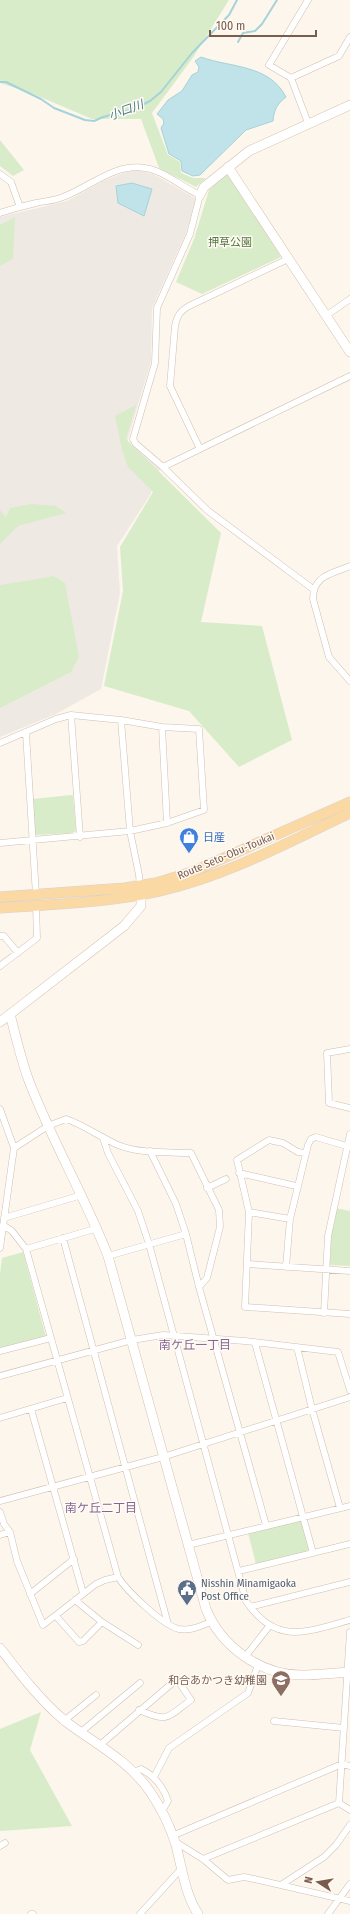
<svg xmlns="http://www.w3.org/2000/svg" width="350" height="1914" font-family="'Fira Sans Condensed','Noto Sans JP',sans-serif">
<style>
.industrial{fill:#efe9e4}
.green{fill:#d8ecc9}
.water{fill:#bfe3e8;stroke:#a5d3da}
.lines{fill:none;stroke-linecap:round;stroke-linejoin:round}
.stream{stroke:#a5d3da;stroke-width:2}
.street-casing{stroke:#d1beb0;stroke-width:7}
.secondary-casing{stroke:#d6c0b0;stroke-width:10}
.primary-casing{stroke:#dad1cd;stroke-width:11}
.street{stroke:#fff;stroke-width:6}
.secondary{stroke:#fff;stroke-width:9}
.primary{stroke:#fbd9a5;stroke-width:10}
.labels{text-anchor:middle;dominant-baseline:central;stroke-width:3;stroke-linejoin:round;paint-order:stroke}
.park-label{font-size:11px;fill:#537a41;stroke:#fffaf3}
.shop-label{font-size:11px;fill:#366cbe;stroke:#fffaf3;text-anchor:start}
.street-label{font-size:11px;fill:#7a5c4d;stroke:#fffaf3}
.service-label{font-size:11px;fill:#4e5e75;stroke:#fffaf3;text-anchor:start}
.education-label{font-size:11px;fill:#785e54;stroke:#fffaf3;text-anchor:end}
.water-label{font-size:12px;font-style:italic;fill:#437c86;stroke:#fffaf3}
.neighbourhood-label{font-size:12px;fill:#846695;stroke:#fffaf3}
</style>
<rect width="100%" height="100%" fill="#fdf6ec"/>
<path class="industrial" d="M137 170 153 174 195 198 196 201 186 233 152 308 151 361 127 442 160 469 150 495 117 546 120 593 101 689 56 714 0 737V217L67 201 105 180 123 173Z"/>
<path class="green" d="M0 0H229L192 59 152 113 168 155 180 162 181 173 193 178H206L196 187 159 168 141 119H92L31 93 0 83Z
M0 140 24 170 13 176 0 166Z
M228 172 281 257 202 294 176 282 194 239 209 190Z
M15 217 13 259 0 266V225Z
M136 405 126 439 221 533 201 622 262 626 292 740 239 767 189 711 104 686 123 591 120 547 153 492 128 467 122 450 115 416Z
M32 504 56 506 66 513 18 526 0 544V510L6 517 10 508Z
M54 576 65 583 79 657 71 672 0 708V585Z
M71 795 73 796 76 831 73 833 36 835 34 832 33 799Z
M335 1208 350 1211V1266L330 1265 331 1237Z
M23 1252 46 1337 0 1349V1274L2 1258Z
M300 1521 303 1523 311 1549 308 1552 256 1564 248 1533Z
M41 1712 30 1750 72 1826 0 1831V1729Z"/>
<path class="water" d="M201 57C231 68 269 64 286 97 277 104 274 110 273 121L246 130 200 175 193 176 182 171 181 161 169 154 161 128 164 123 163 119 157 114 168 100 182 91 192 75 198 72 199 67 195 61Z
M132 183 152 189 144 216 118 203 116 186Z"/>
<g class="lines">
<path class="stream" d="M238 42 243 33 255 31 262 24 277 0
M0 82H6L41 99 54 108 85 120 94 121 103 117 134 109 150 101 161 92 192 53 229 15 237 0"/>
<g class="street-casing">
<path id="street" d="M308 0 269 65 291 78 308 123
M291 78 339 56 350 37
M0 174 11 182 20 207
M0 213C12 209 23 206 36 203 44 201 54 201 63 197 90 187 114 163 145 168 163 170 183 188 200 195L190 234 157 308 155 363 133 439 136 444 163 467 207 510 313 589
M327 315 350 299
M200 449 170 386 175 326C177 316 180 311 189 306L288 259
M163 467 350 376
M350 566C332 574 313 575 313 599L329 657 350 681
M71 715 80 837
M121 720 130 831 139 875 140 887
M162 727 167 823
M26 733 36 895
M0 743 56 719 71 715 121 720 162 727 199 729 204 810 167 823 130 831 0 843
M0 936H4L18 953
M0 966 37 938 36 906
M350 1049 327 1053 329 1103 350 1108
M0 1109 14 1148 0 1248
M103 1138 108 1153 138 1211 149 1244 246 1601C276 1646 306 1632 350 1620
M14 1148 48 1126 66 1119C84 1125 100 1137 118 1145 140 1154 168 1152 191 1153L219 1210 220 1227 207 1278 199 1287
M150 1151 176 1204 186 1234 199 1287 266 1525
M305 1153 298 1152 283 1143 269 1140 237 1160 249 1212 245 1307 350 1314
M239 1173 296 1186
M207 1188 226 1179
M249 1212 290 1219
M4 1218 82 1195
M3 1225 12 1231 26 1249 118 1577C127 1591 162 1625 179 1629 191 1631 200 1626 211 1622
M63 1238 168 1624
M26 1249 98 1228
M108 1256 186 1234
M247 1264 350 1271
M286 1267 290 1219 308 1145 311 1139 316 1137 350 1147
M324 1313 328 1236 350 1134
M255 1343 313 1553
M297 1347 312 1409 340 1508
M0 1351 51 1338
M0 1376 132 1340 163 1335 245 1341 338 1352 350 1390
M31 1409 83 1593
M0 1418 67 1398
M0 1501 163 1457 350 1397
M0 1512 4 1524 10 1532 17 1561 43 1625 96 1584 105 1580 118 1577
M0 1535 10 1532
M188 1545 350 1506
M239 1571 350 1544
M30 1594 74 1559
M250 1607 350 1582
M56 1616 79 1642 83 1641 102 1622 75 1600
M102 1622 138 1645
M245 1657 270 1625
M65 1720 96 1695
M274 1721 344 1728
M81 1732 140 1683
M100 1745 177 1679 191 1700C166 1718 169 1723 139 1710
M133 1772 141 1769C155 1776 163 1786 168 1801L162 1811
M154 1777 169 1748 248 1693 258 1665
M339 1803 350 1632
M339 1803 350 1810
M172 1836 342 1764 350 1766
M174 1841 203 1859 228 1880 244 1877 254 1879 350 1901
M0 1846 5 1843
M203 1859 339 1803
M281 1885 324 1857 336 1845 350 1825
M31 1914H33
M140 1914 180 1870
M328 1914 350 1884"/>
</g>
<g class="secondary-casing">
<path id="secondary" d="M228 167 350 352
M200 195 204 187 249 151 350 105
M10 1014C16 1037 21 1060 29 1081 52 1141 85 1197 108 1256L206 1609C221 1646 260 1675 301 1675 317 1675 334 1673 350 1672
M0 1022 124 926 141 906V895
M0 1648C20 1674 40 1700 65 1721 95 1744 129 1760 151 1793 161 1808 169 1824 175 1842 182 1866 184 1892 198 1914"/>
</g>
<g class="primary-casing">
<path id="primary" d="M0 897 125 888 156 883 192 872 350 802
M0 908C53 904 108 903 160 891 226 876 289 842 350 813"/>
</g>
<use href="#street" class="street"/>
<use href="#secondary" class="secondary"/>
<use href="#primary" class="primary"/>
</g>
<defs>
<g id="shop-pin" transform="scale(1)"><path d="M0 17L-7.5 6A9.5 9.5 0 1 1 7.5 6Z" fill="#3f7fe0" stroke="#fffaf3"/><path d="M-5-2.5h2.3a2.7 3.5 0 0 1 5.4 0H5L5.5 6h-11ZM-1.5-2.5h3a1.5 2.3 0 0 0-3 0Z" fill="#fff"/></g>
<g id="civic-pin" transform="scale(1)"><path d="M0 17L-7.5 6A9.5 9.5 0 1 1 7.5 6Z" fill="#5c6f8a" stroke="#fffaf3"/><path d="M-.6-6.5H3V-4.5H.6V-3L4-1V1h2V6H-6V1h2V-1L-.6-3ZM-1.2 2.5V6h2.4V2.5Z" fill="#fff"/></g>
<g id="school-pin" transform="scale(1)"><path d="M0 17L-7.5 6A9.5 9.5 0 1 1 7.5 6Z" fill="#8d6e63" stroke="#fffaf3"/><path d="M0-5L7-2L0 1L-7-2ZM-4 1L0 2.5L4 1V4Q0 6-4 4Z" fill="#fff"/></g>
</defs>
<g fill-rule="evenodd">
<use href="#shop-pin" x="189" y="837"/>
<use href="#civic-pin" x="187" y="1589"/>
<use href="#school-pin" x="281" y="1680"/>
</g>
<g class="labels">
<g class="park-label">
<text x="230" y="242">押草公園</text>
</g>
<g class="shop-label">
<text x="203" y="837">日産</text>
</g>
<g class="street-label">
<text transform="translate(226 856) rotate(-23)">Route Seto-Obu-Toukai</text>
</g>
<g class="service-label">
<text x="201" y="1583">Nisshin Minamigaoka<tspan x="201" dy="13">Post Office</tspan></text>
</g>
<g class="education-label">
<text x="267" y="1680">和合あかつき幼稚園</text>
</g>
<g class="water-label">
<text transform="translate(126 110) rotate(-20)">小口川</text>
</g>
<g class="neighbourhood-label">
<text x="195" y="1345">南ケ丘一丁目</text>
<text x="101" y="1508">南ケ丘二丁目</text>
</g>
</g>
<g transform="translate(318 1882) rotate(282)" stroke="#fffaf3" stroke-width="3" paint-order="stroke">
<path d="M0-3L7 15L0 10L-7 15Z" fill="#7a5c4d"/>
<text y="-6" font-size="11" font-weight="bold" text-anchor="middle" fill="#7a5c4d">N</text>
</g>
<path d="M210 30v6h106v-6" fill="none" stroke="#7a5c4d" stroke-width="2"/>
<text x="216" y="30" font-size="12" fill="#7a5c4d" stroke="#fffaf3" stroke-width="3" paint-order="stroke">100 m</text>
</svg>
